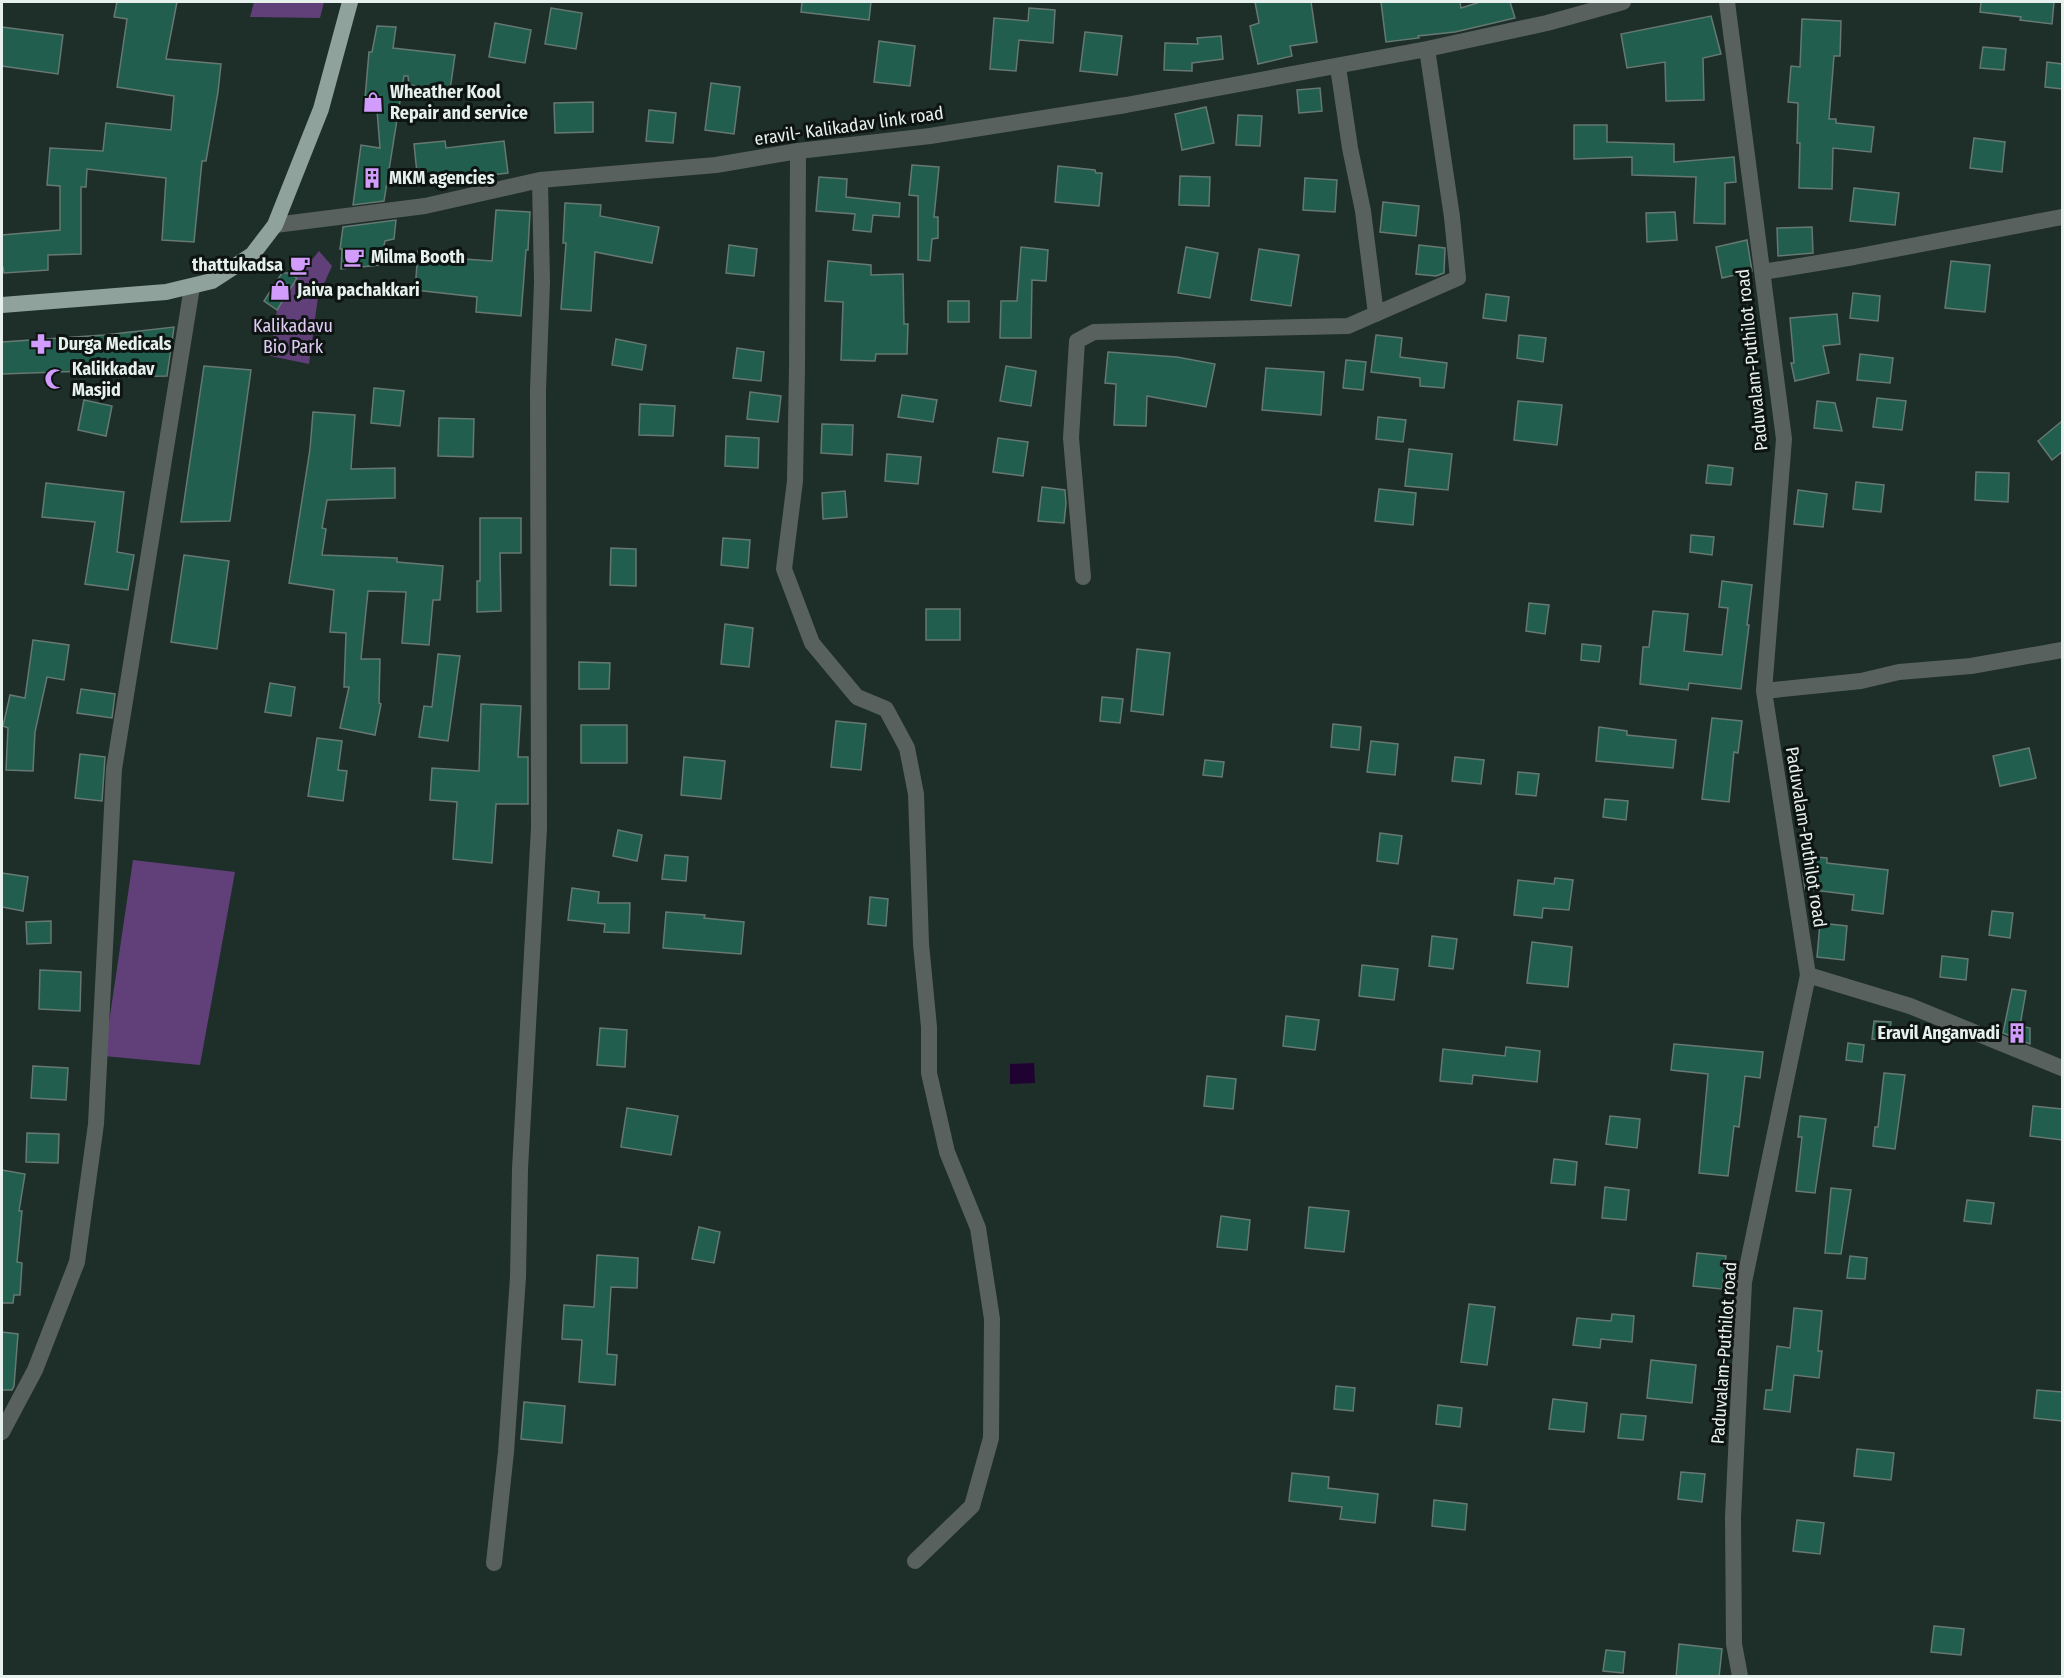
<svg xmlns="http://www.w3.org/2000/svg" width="2064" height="1678" font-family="'Fira Sans Condensed',sans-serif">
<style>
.green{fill:#614079}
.water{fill:#200232}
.building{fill:#215e4e;stroke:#667872;stroke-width:1.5}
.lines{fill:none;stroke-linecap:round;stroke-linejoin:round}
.minor{stroke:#59615e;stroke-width:16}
.trunk{stroke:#90a29c;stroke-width:16}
.labels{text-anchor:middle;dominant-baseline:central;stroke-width:6;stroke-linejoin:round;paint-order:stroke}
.poi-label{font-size:18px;font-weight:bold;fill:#e6f0ed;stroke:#0d1412;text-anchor:start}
.street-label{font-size:18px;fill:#e6f0ed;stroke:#0d1412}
.park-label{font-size:18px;fill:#e1ccf4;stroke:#0d1412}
</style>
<rect width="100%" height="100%" fill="#1e2e29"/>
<path class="green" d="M254 2H324L320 18 250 17Z
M319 251 332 266 318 297 309 364 270 356 277 310 297 278Z
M133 860 235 872 200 1065 104 1056Z"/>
<path class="water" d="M1034 1063 1035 1083 1010 1084V1064Z"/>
<path class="building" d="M117 2H177L166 59 221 64 218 92 206 161H202L194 242 162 240 166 178 87 169 86 187H81V254L48 255V270L4 273 3 267H2V235L60 230V186L47 185 50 148 103 151 106 123 171 130 174 96 117 87 127 19 114 17Z
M802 2H871L869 20 801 12Z
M1255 2H1311L1317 42 1290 46 1292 56 1258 64 1250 26 1259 23Z
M1381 2H1460L1461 8 1480 2H1510L1515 18 1455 32 1418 36 1419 38 1386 42Z
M1981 2H2054L2052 24 2020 20 2021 17 1980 12Z
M551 8 582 13 576 49 545 44Z
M1029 8 1055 10 1053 43 1019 40 1016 71 990 69 994 18 1028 21Z
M1711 16 1721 54 1703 58 1704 100 1666 101 1665 62 1627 68 1621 34Z
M1802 19 1841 21 1840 56H1834L1829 119H1836V123L1874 127 1871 152 1833 148 1832 189 1799 188 1800 143H1797L1798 103 1788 102 1791 66 1800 67Z
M495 23 531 30 525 63 489 57Z
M377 26 396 27 393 48 455 55 450 90 409 85 408 76H404L384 201 353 205 361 145 380 148 377 110H364L369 52H372Z
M2 27 63 35 58 74 2 66Z
M1085 32 1122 36 1117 75 1080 71Z
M1221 36 1223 59 1192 63V71L1164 70 1165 43 1198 44 1197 38Z
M879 41 915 46 910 86 874 82Z
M1983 47 2006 49 2004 70 1980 68Z
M2047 62 2062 64V89L2045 87Z
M711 83 740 87 734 134 705 130Z
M1320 88 1322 111 1299 113 1297 90Z
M593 102V132L555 133 554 103Z
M1206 107 1214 143 1182 150 1175 114Z
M649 110 676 113 673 143 646 141Z
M1238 115 1262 116 1260 146 1236 145Z
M1574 125H1607V142L1674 144V162L1734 157 1736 182 1725 183V224L1694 223 1696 177 1632 175V157L1574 159Z
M1974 138 2005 142 2002 172 1970 168Z
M445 141 446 148 504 141 508 173 418 183 414 144Z
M912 165 939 167 934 217H938V238L932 239 930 261 918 260V196L909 195Z
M1058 166 1095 170 1096 173H1102L1099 206 1055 202Z
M1180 176 1210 177 1209 206 1179 205Z
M819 177 847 179 846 197 900 203 899 217 873 215 871 232 853 230 855 214 816 211Z
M1305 178 1337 180 1335 212 1303 210Z
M1854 188 1899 193 1895 225 1850 221Z
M1383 202 1419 206 1416 236 1380 232Z
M565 203 601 205 600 216 659 227 652 263 595 252 591 311 561 309 566 243H563Z
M496 210 530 212 528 250H526L521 316 476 312 477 297 415 290 418 251 452 254 451 258 492 261Z
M1675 212 1677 240 1647 242 1646 213Z
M396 220 394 239 385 241 380 265 341 269 342 249H340L343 227Z
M1812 227 1813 253 1778 256 1777 228Z
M1747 240 1752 271 1722 278 1716 247Z
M729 245 757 249 754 276 726 273Z
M1419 245 1445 248 1444 273 1436 276 1416 274Z
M1021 247 1048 250 1046 281 1032 280 1031 338H1000L1001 301H1017Z
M1186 247 1218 253 1210 298 1178 293Z
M1259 249 1299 255 1291 306 1251 300Z
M828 261 871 265V275L903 274 904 324H908L907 354H876L875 361 841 360 843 302 825 301Z
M1951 261 1990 265 1985 312 1945 308Z
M282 273H289L297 278 277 310 264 301Z
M1853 293 1880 296 1878 321 1850 318Z
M1486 294 1509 297 1506 321 1483 318Z
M948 301H969V322H948Z
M1837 314 1840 344 1823 346 1829 373 1795 381 1791 363H1794L1790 318Z
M174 327 167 376 116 377V370L2 374V342L104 335Z
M1376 335 1402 338 1400 357 1447 363 1444 388 1420 386V378L1371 372Z
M1519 335 1546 338 1543 362 1517 358Z
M616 339 646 345 642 370 612 365Z
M737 348 764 352 761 381 733 378Z
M1108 352 1177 357 1215 364 1206 407 1147 396 1146 426 1114 425 1116 384 1105 383Z
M1860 354 1893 358 1890 383 1857 380Z
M1346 360 1366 362 1363 390 1343 388Z
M204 366 251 370 230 521 181 522Z
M1006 366 1036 371 1031 406 1000 401Z
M1266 368 1324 372 1321 415 1262 410Z
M374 388 404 391 400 426 371 423Z
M750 392 781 396 778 422 747 419Z
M902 395 937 400 933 422 898 417Z
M1877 398 1906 401 1902 430 1873 427Z
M84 400 112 406 106 436 78 430Z
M1518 401 1562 405 1557 445 1514 440Z
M1817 401 1835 403 1842 431 1814 428Z
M640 404 675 406 673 436 639 435Z
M313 412 355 415 351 469 395 468V498L327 500 322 528 326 529 322 555 397 558V562L443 566 440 600H433L429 645 402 643 406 592 368 591 361 659H380L379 703 381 704 375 735 340 728 349 687H344L346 633 330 632 334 590 289 583 310 449Z
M1378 417 1406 420 1403 442 1376 439Z
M439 418 474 419 473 457 438 456Z
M2062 421V452L2052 460 2038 441Z
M822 424 853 425 852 455 821 453Z
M726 436 759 438 758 468 725 466Z
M998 438 1028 442 1023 476 993 472Z
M1409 449 1452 454 1448 490 1405 486Z
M887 454 921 457 918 484 885 481Z
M1708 465 1733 468 1731 485 1706 483Z
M1976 472 2009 473 2008 502 1975 500Z
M1856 482 1884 485 1881 512 1853 509Z
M46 483 124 492 117 552 134 555 128 590 85 584 95 522 42 517Z
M1042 487 1065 490 1066 504 1064 523 1038 521Z
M1379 489 1416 493 1413 525 1375 521Z
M1798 490 1827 494 1823 527 1794 524Z
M845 491 847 517 823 519 822 493Z
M480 518H521V553H500L501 611 477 612V581H480Z
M1691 535 1714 537 1712 555 1690 552Z
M723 538 750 540 748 568 721 565Z
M611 548 636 549V586L610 585Z
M184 555 229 561 217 649 171 642Z
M1722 581 1752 585 1747 625H1749L1741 689 1689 683 1688 690 1640 684 1643 647H1649L1653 611 1688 614 1684 651 1722 655 1728 608 1719 607Z
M1529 603 1549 605 1545 634 1526 631Z
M926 609H960V640H926Z
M725 624 753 628 749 667 721 664Z
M33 640 69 645 64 680 47 677 35 732 33 771 6 770 8 728 3 726 10 695 25 698Z
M1582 644 1601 646 1599 662 1581 660Z
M1137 649 1170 653 1163 715 1131 711Z
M438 654 460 656 448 741 419 737 424 706 432 707Z
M579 662 610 663 609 689H579Z
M270 683 295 687 291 716 265 712Z
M81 689 115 694 112 718 77 713Z
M1102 697 1123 699 1120 723 1100 721Z
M481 704 521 706 518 757H528V804H496L492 863 453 859 457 802 430 800 432 768 479 771Z
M1712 718 1742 721 1738 753 1734 752 1729 802 1702 799Z
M836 721 866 724 861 770 831 767Z
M1333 724 1361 727 1359 750 1331 747Z
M581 725H627V763H581Z
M1599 727 1627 731V735L1676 740 1673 768 1596 761Z
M317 738 342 741 338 770 347 771 343 801 308 796Z
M1371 741 1398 744 1395 775 1367 772Z
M2029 748 2036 778 2000 786 1993 756Z
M80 754 105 757 102 801 75 798Z
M684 757 725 761 721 799 681 795Z
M1455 757 1484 760 1481 784 1452 781Z
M1205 760 1224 762 1222 777 1203 775Z
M1518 772 1539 774 1536 796 1516 794Z
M1605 799 1628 801 1626 820 1603 817Z
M618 830 642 835 637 861 613 856Z
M1380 833 1402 836 1398 864 1377 861Z
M665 855 688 857 686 881 662 879Z
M1806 856 1827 858V863L1888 870 1883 914 1852 910 1854 895 1805 889 1803 875Z
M2 873 28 877 23 911 2 907Z
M1555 878 1573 880 1569 910 1543 908 1542 918 1514 915 1518 880 1554 884Z
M572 888 599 892 598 903H630L629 933 604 932 605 924 568 920Z
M870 897 888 899 886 926 868 924Z
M1992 911 2013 913 2010 938 1989 935Z
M666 912 705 915 704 918 744 922 741 954 663 948Z
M51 921V943L27 944 26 922Z
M1820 923 1847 926 1844 960 1817 957Z
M1432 936 1457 939 1453 969 1429 966Z
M1532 942 1572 947 1568 987 1527 983Z
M1942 956 1968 959 1966 980 1940 977Z
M1362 965 1398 969 1394 1000 1359 996Z
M40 970 81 972 80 1011 39 1009Z
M2012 989 2026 991 2020 1026 2030 1028V1044L2003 1033Z
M1286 1016 1319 1020 1315 1050 1283 1046Z
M1874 1021 1891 1022 1889 1040 1872 1039Z
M600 1028 627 1030 625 1067 597 1065Z
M1848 1043 1864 1045 1862 1062 1846 1060Z
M1674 1044 1763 1052 1760 1078 1745 1076 1739 1127 1734 1126 1728 1176 1699 1173 1708 1074 1671 1070Z
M1506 1047 1540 1051 1537 1082 1473 1075 1472 1084 1440 1081 1443 1049 1505 1056Z
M33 1066 68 1068 66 1100 31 1098Z
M1884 1073 1905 1075 1895 1149 1873 1146 1875 1127H1878Z
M1207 1076 1236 1079 1233 1109 1204 1106Z
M2033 1106 2062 1109V1140L2030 1136Z
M627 1108 678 1116 671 1155 621 1147Z
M1610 1116 1640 1119 1637 1148 1606 1144Z
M1800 1116 1826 1119 1815 1193 1796 1191 1802 1137H1798Z
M27 1133 59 1134 58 1163 26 1162Z
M1554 1159 1577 1162 1575 1185 1551 1183Z
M2 1170 25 1174 19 1211H22L17 1262 22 1263 20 1295H14L13 1303H2Z
M1605 1187 1629 1190 1626 1220 1602 1218Z
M1831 1188 1851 1190 1841 1254 1825 1253Z
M1967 1200 1994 1203 1991 1224 1964 1221Z
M1309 1207 1349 1211 1344 1252 1305 1248Z
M1221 1216 1250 1220 1247 1250 1217 1247Z
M699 1227 720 1232 714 1263 692 1259Z
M1697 1253 1726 1256 1722 1289 1693 1286Z
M597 1255 638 1258 637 1288 611 1287 607 1354 617 1355 615 1385 579 1382 582 1340 562 1339 564 1305 594 1307Z
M1850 1256 1867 1258 1865 1279 1847 1278Z
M1469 1304 1495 1307 1487 1365 1461 1362Z
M1794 1308 1822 1311 1818 1351H1822L1819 1378 1794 1375 1790 1412 1764 1409 1766 1390H1772L1777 1346 1790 1348Z
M1612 1314 1634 1316 1632 1342 1601 1339 1600 1348 1573 1345 1577 1318 1611 1321Z
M2 1332 18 1334 14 1386 12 1390H2Z
M1651 1360 1696 1365 1692 1403 1647 1398Z
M1336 1386 1355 1388 1353 1411 1334 1409Z
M2037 1390 2062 1392V1421L2034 1418Z
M1553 1399 1587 1403 1584 1432 1549 1429Z
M524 1402 565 1406 562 1443 521 1439Z
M1438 1405 1462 1408 1460 1427 1436 1424Z
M1621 1414 1646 1416 1643 1440 1618 1438Z
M1857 1449 1894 1453 1891 1480 1854 1476Z
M1681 1472 1705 1474 1702 1502 1678 1499Z
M1292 1473 1329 1477 1328 1488 1378 1494 1375 1523 1340 1519 1342 1507 1289 1501Z
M1434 1500 1467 1504 1465 1530 1432 1526Z
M1797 1520 1824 1523 1820 1554 1793 1551Z
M1934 1626 1964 1629 1961 1655 1931 1652Z
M1679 1644 1722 1649 1719 1677H1676Z
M1606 1650 1625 1652 1623 1673 1603 1671Z"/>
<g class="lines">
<path class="minor" d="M1727 2 1784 439 1764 691 1808 975 1744 1282 1733 1517 1734 1644 1740 1676
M1338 67 1350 148 1363 211 1376 314
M798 151 797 368 795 481 784 569 812 643 857 697 886 709 907 748 916 794 921 944 929 1027V1073L947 1152 978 1228 992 1319 991 1438 972 1506 915 1561
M275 225 425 206 540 180 716 165 798 151 930 136 1126 105 1427 49
M1763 272 1854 257 2062 217
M1083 577 1071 438 1077 341 1094 332 1348 326 1458 278 1452 217 1427 49 1547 23 1623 2
M1764 691 1861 681 1899 672 1971 666 2062 650
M1808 975 1910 1006 2062 1068
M2 1432 35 1370 77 1262 96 1124 114 769 192 287
M494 1563 506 1452 518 1277 520 1169 539 828 538 390 542 282 540 180"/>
<path class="trunk" d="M2 305 166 292 212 281 252 255 275 225 321 109 350 2"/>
</g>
<defs>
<g id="shop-bare" transform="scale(1.62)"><path d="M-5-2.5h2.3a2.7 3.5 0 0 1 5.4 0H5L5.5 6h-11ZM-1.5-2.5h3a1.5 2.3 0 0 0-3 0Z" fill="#d29cfd" stroke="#0d1412" stroke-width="2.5" paint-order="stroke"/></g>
<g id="building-bare" transform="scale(1.62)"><path d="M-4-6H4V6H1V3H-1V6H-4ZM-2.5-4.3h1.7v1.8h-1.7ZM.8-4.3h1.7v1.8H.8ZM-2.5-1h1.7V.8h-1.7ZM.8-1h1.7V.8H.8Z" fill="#d29cfd" stroke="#0d1412" stroke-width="2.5" paint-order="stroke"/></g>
<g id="cafe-bare" transform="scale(1.62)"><path d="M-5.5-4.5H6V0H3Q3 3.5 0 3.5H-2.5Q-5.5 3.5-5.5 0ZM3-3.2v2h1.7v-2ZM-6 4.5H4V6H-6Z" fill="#d29cfd" stroke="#0d1412" stroke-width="2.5" paint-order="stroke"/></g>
<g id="pharmacy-bare" transform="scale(1.62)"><path d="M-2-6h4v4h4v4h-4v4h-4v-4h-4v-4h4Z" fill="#d29cfd" stroke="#0d1412" stroke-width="2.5" paint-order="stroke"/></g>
<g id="mosque-bare" transform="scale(1.62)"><path d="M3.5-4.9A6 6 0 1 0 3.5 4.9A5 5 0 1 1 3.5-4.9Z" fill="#d29cfd" stroke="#0d1412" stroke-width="2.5" paint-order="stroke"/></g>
</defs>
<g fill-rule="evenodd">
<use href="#shop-bare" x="373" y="102"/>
<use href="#building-bare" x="372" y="178"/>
<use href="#cafe-bare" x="354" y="257"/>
<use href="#cafe-bare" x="300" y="265"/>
<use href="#shop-bare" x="280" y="290"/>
<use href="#pharmacy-bare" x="41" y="344"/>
<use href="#mosque-bare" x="55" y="379"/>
<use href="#building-bare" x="2017" y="1033"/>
</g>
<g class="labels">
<g class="poi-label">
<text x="390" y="92">Wheather Kool<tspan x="390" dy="21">Repair and service</tspan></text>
<text x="389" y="178">MKM agencies</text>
<text x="371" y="257">Milma Booth</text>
<text x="283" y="265" text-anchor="end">thattukadsa</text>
<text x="297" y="290">Jaiva pachakkari</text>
<text x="58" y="344">Durga Medicals</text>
<text x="72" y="369">Kalikkadav<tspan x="72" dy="21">Masjid</tspan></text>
<text x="2000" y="1033" text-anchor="end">Eravil Anganvadi</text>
</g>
<g class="street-label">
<text transform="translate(849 126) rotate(-8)">eravil- Kalikadav link road</text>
<text transform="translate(1752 360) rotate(-96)">Paduvalam-Puthilot road</text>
<text transform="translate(1806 837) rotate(81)">Paduvalam-Puthilot road</text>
<text transform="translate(1724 1353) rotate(-86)">Paduvalam-Puthilot road</text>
</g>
<g class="park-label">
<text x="293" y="326">Kalikadavu<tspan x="293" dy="21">Bio Park</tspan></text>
</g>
</g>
<rect width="2064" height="1678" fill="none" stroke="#e6f0ed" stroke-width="6"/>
</svg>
